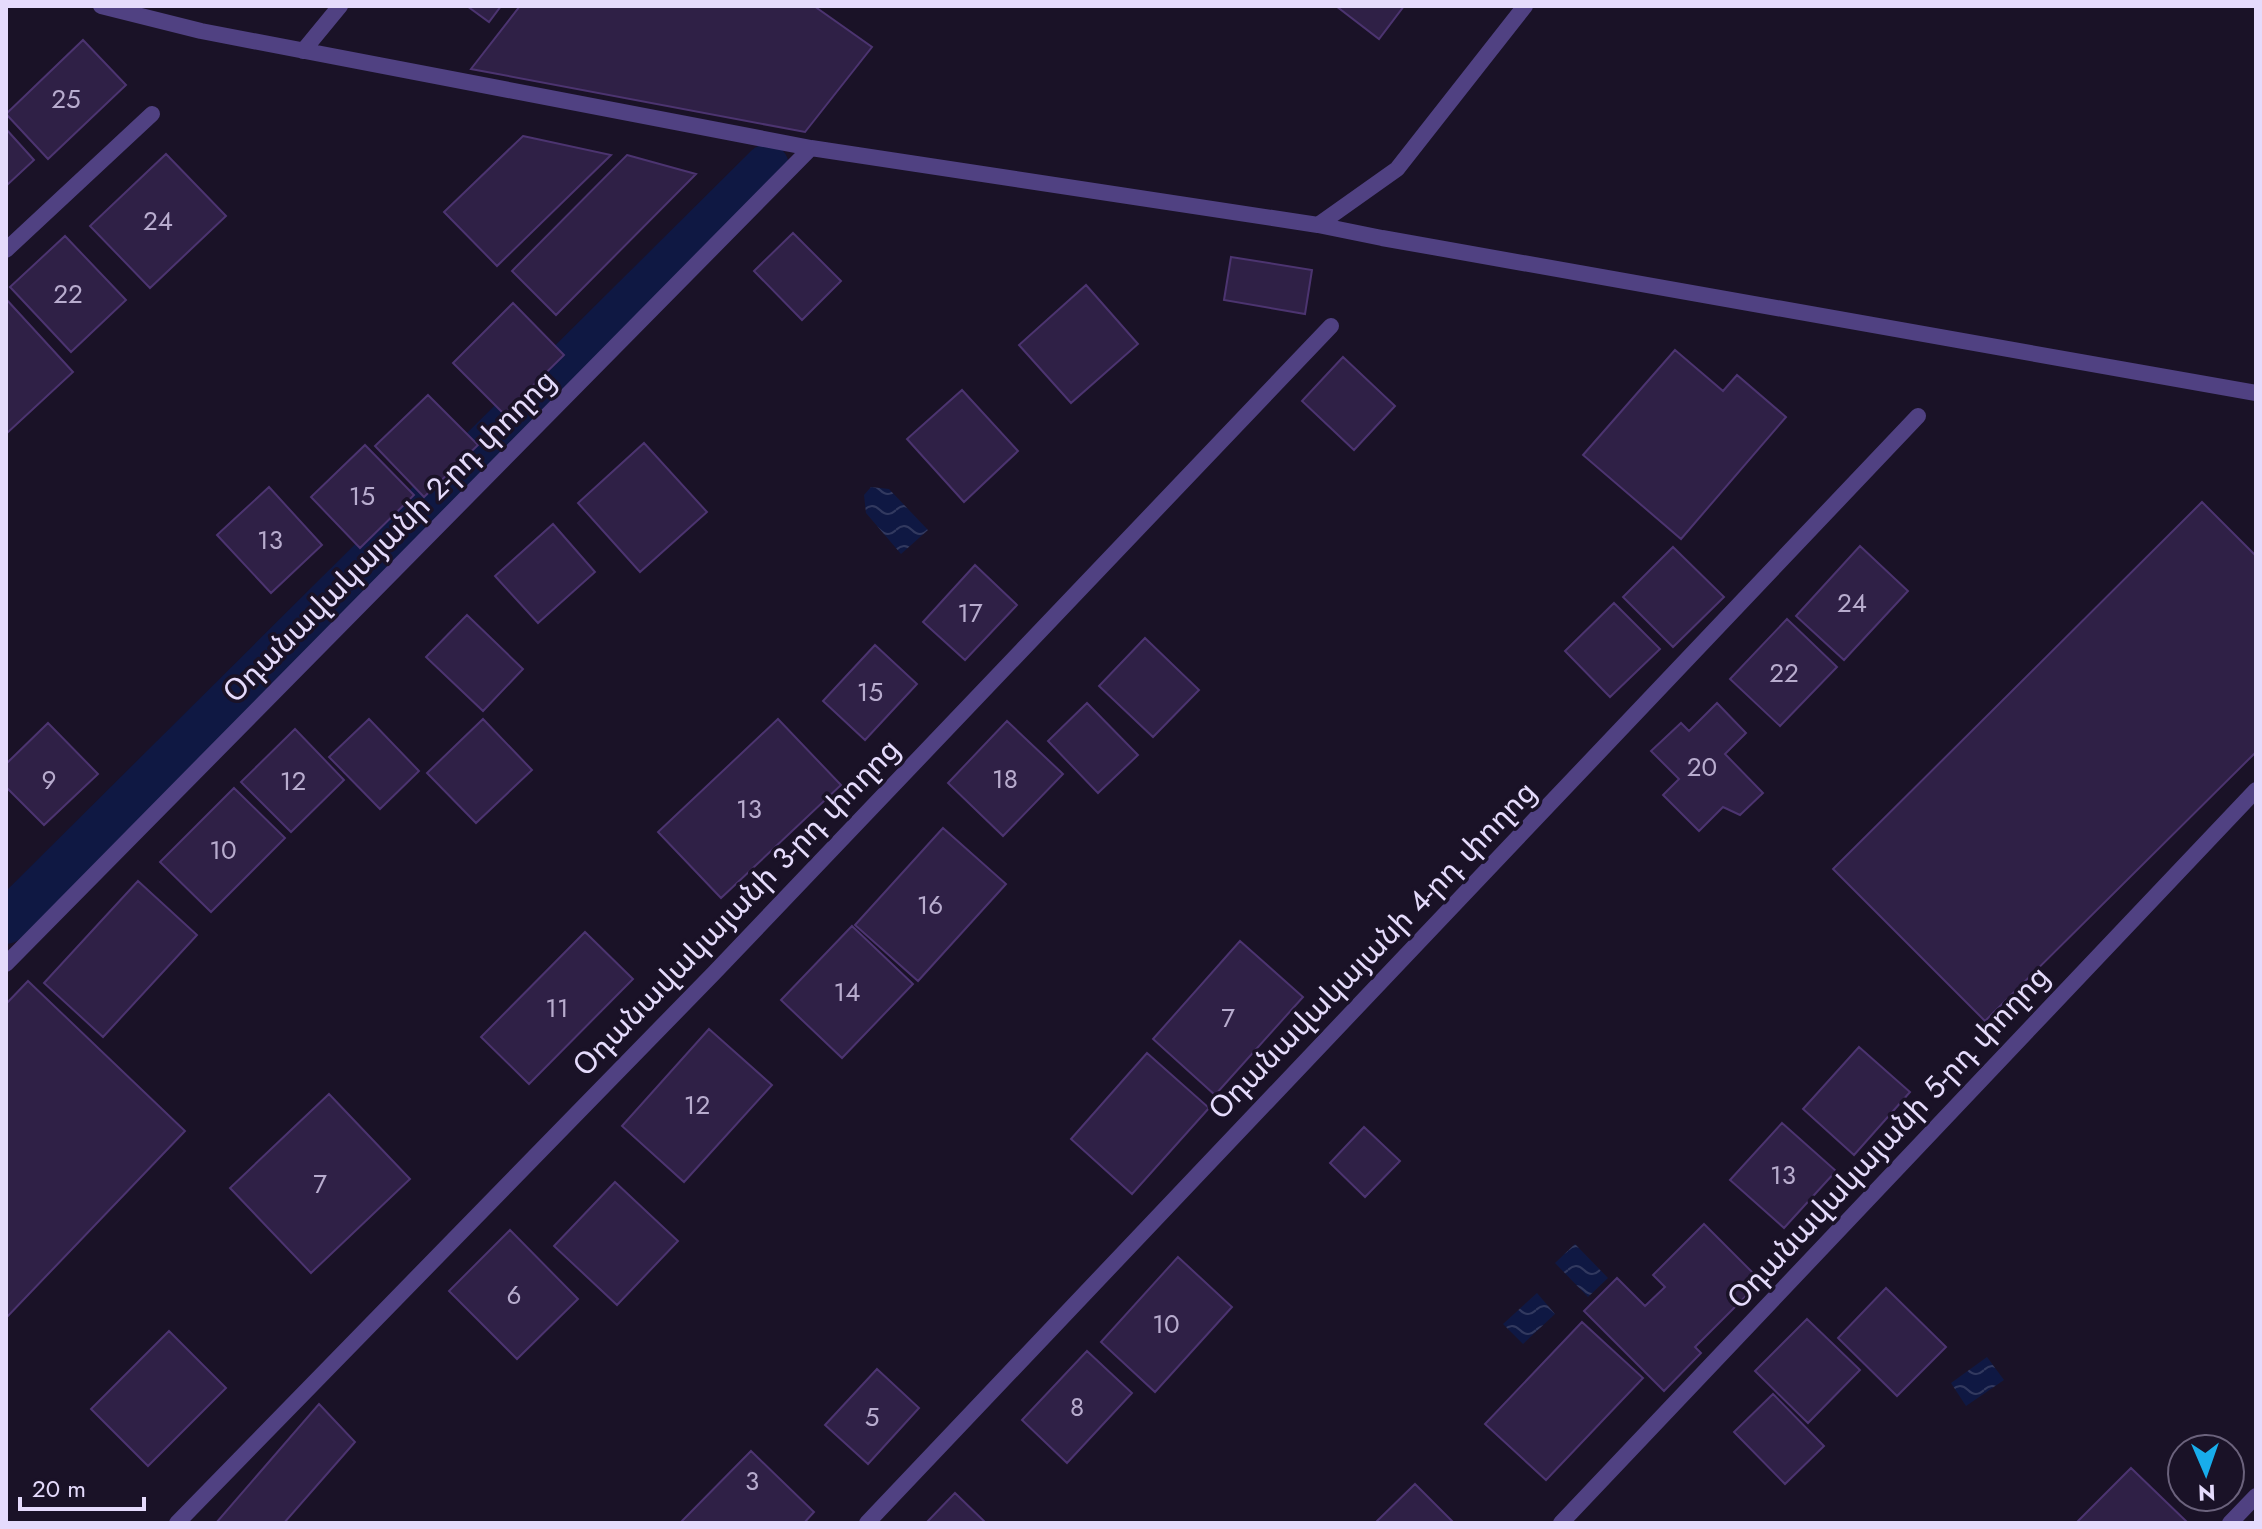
<svg xmlns="http://www.w3.org/2000/svg" width="2262" height="1529" font-family="Jost,'Noto Sans Armenian',sans-serif">
<style>
.water{fill:url(#water-waves)}
.lines{fill:none;stroke-linecap:round;stroke-linejoin:round}
.canal{stroke:#0f1843;stroke-width:44}
.building{fill:#2f2046;stroke:#4c3470;stroke-width:2}
.street{stroke:#504182;stroke-width:16}
.labels{text-anchor:middle;dominant-baseline:central;stroke-width:7;stroke-linejoin:round;paint-order:stroke}
.number-label{font-size:26px;fill:#b8acce}
.street-label{font-size:30px;fill:#e5dbfc;stroke:#1a1227}
</style>
<defs>
<pattern id="water-waves" width="16" height="10" patternUnits="userSpaceOnUse" patternTransform="scale(2)"><rect width="16" height="10" fill="#0f1843"/><path d="M0 5q4-4 8 0t8 0" fill="none" stroke="#32395f"/></pattern>
</defs>
<rect width="100%" height="100%" fill="#1a1227"/>
<path class="water" d="M871 487 889 489 928 530 901 554 866 513 864 495Z
M1575 1244 1608 1278 1588 1297 1555 1263Z
M1537 1293 1555 1314 1523 1344 1503 1324Z
M1987 1357 2004 1380 1966 1406 1951 1383Z"/>
<g class="lines">
<path class="canal" d="M6 922 767 166"/>
</g>
<path class="building" d="M467 6H501L489 22Z
M520 6H814L872 47 805 132 471 69Z
M1336 6H1404L1379 39Z
M83 40 126 85 48 159 6 114Z
M6 129 34 160 6 186Z
M523 136 611 155 497 266 444 212Z
M166 154 226 216 150 288 90 226Z
M627 155 696 174 556 315 512 271Z
M793 233 841 281 802 320 754 271Z
M65 236 126 300 71 352 10 287Z
M1231 257 1312 270 1305 314 1224 300Z
M1086 285 1138 344 1071 403 1019 345Z
M6 299 73 372 6 434Z
M513 303 564 355 504 414 453 363Z
M1675 350 1723 391 1737 375 1786 417 1681 539 1583 455Z
M1343 357 1395 406 1354 450 1302 401Z
M962 390 1018 451 964 502 907 439Z
M428 395 478 445 424 497 375 446Z
M644 443 707 512 640 572 578 503Z
M365 445 414 495 360 548 311 497Z
M269 487 322 545 271 593 217 535Z
M2202 502 2256 556V752L1985 1021 1833 869Z
M553 524 595 572 538 623 495 576Z
M1860 546 1908 591 1844 660 1796 616Z
M1673 547 1724 597 1673 647 1623 597Z
M975 565 1017 605 965 660 923 622Z
M1614 603 1660 649 1610 697 1565 651Z
M467 615 523 669 483 711 426 657Z
M1787 619 1837 667 1780 726 1730 679Z
M1145 638 1199 690 1153 737 1099 686Z
M875 645 917 684 865 740 823 701Z
M1087 703 1138 755 1098 793 1048 741Z
M1717 703 1746 733 1725 754 1763 793 1740 815 1723 807 1699 831 1663 795 1679 779 1651 751 1681 723 1689 731Z
M369 719 419 771 380 809 329 757Z
M483 719 532 770 476 823 427 773Z
M778 719 841 785 721 898 658 832Z
M1007 721 1063 774 1003 836 948 783Z
M48 723 98 774 44 825 6 787V764Z
M295 729 344 780 291 832 241 782Z
M234 788 285 838 211 912 160 862Z
M943 828 1006 884 918 981 855 925Z
M138 881 197 935 103 1037 44 983Z
M852 926 913 984 842 1058 781 1000Z
M585 932 633 979 529 1084 481 1037Z
M1240 941 1303 997 1215 1095 1153 1039Z
M28 981 185 1131 6 1318V1004Z
M709 1029 772 1085 684 1182 622 1126Z
M1859 1047 1910 1092 1854 1155 1803 1109Z
M1147 1053 1209 1108 1132 1194 1071 1139Z
M329 1094 410 1179 311 1273 230 1188Z
M1782 1123 1836 1171 1784 1228 1730 1180Z
M1364 1127 1400 1161 1365 1197 1330 1163Z
M615 1182 678 1241 617 1305 554 1246Z
M1704 1224 1761 1281 1695 1347 1701 1353 1664 1391 1584 1311 1617 1278 1645 1306 1665 1287 1653 1275Z
M510 1230 578 1299 517 1359 449 1291Z
M1178 1257 1232 1307 1155 1392 1101 1342Z
M1886 1288 1946 1347 1897 1396 1838 1338Z
M1807 1319 1860 1370 1808 1423 1755 1371Z
M1582 1322 1643 1378 1546 1480 1485 1424Z
M169 1331 226 1388 148 1466 91 1409Z
M1087 1351 1132 1393 1067 1463 1022 1420Z
M877 1369 919 1408 868 1464 825 1425Z
M1773 1394 1824 1446 1785 1484 1734 1432Z
M319 1404 355 1442 284 1523H216Z
M751 1451 814 1512 804 1523H680Z
M2131 1468 2188 1523H2076Z
M1415 1484 1454 1523H1375Z
M955 1493 986 1523H926Z"/>
<g class="lines">
<path class="street" d="M101 6 201 31 811 148 1318 225 1382 238 2256 393
M303 51 340 6
M1318 225 1397 169 1525 6
M6 250 152 114
M6 964 811 148
M177 1523 714 973 1331 326
M867 1523 1918 416
M1561 1523 2256 790
M2230 1523 2256 1496"/>
</g>
<g class="labels">
<g class="number-label">
<text x="66" y="99">25</text>
<text x="158" y="221">24</text>
<text x="68" y="294">22</text>
<text x="362" y="496">15</text>
<text x="270" y="540">13</text>
<text x="1852" y="603">24</text>
<text x="970" y="613">17</text>
<text x="1784" y="673">22</text>
<text x="870" y="692">15</text>
<text x="1702" y="767">20</text>
<text x="1005" y="779">18</text>
<text x="49" y="780">9</text>
<text x="293" y="781">12</text>
<text x="749" y="809">13</text>
<text x="223" y="850">10</text>
<text x="930" y="905">16</text>
<text x="847" y="992">14</text>
<text x="557" y="1008">11</text>
<text x="1228" y="1018">7</text>
<text x="697" y="1105">12</text>
<text x="1783" y="1175">13</text>
<text x="320" y="1184">7</text>
<text x="514" y="1295">6</text>
<text x="1166" y="1324">10</text>
<text x="1077" y="1407">8</text>
<text x="872" y="1417">5</text>
<text x="752" y="1481">3</text>
</g>
<g class="street-label">
<text transform="translate(389 536) rotate(-45)">Օդանավակայանի 2-րդ փողոց</text>
<text transform="translate(736 907) rotate(-46)">Օդանավակայանի 3-րդ փողոց</text>
<text transform="translate(1372 950) rotate(-46)">Օդանավակայանի 4-րդ փողոց</text>
<text transform="translate(1888 1137) rotate(-47)">Օդանավակայանի 5-րդ փողոց</text>
</g>
</g>
<rect width="2262" height="1529" fill="none" stroke="#e5dbfc" stroke-width="16"/>
<g transform="translate(2206 1473) rotate(178)"><circle r="38" fill="#1a1227" stroke="#6b627c" stroke-width="2"/>
<path d="M0-6L14 30L0 20L-14 30Z" fill="#18adeb"/>
<text y="-12" font-size="22" font-weight="bold" text-anchor="middle" fill="#e5dbfc">N</text>
</g>
<path d="M20 1497v12h124v-12" fill="none" stroke="#e5dbfc" stroke-width="4"/>
<text x="32" y="1497" font-size="24" fill="#e5dbfc" stroke="#1a1227" stroke-width="6" paint-order="stroke">20 m</text>
</svg>
